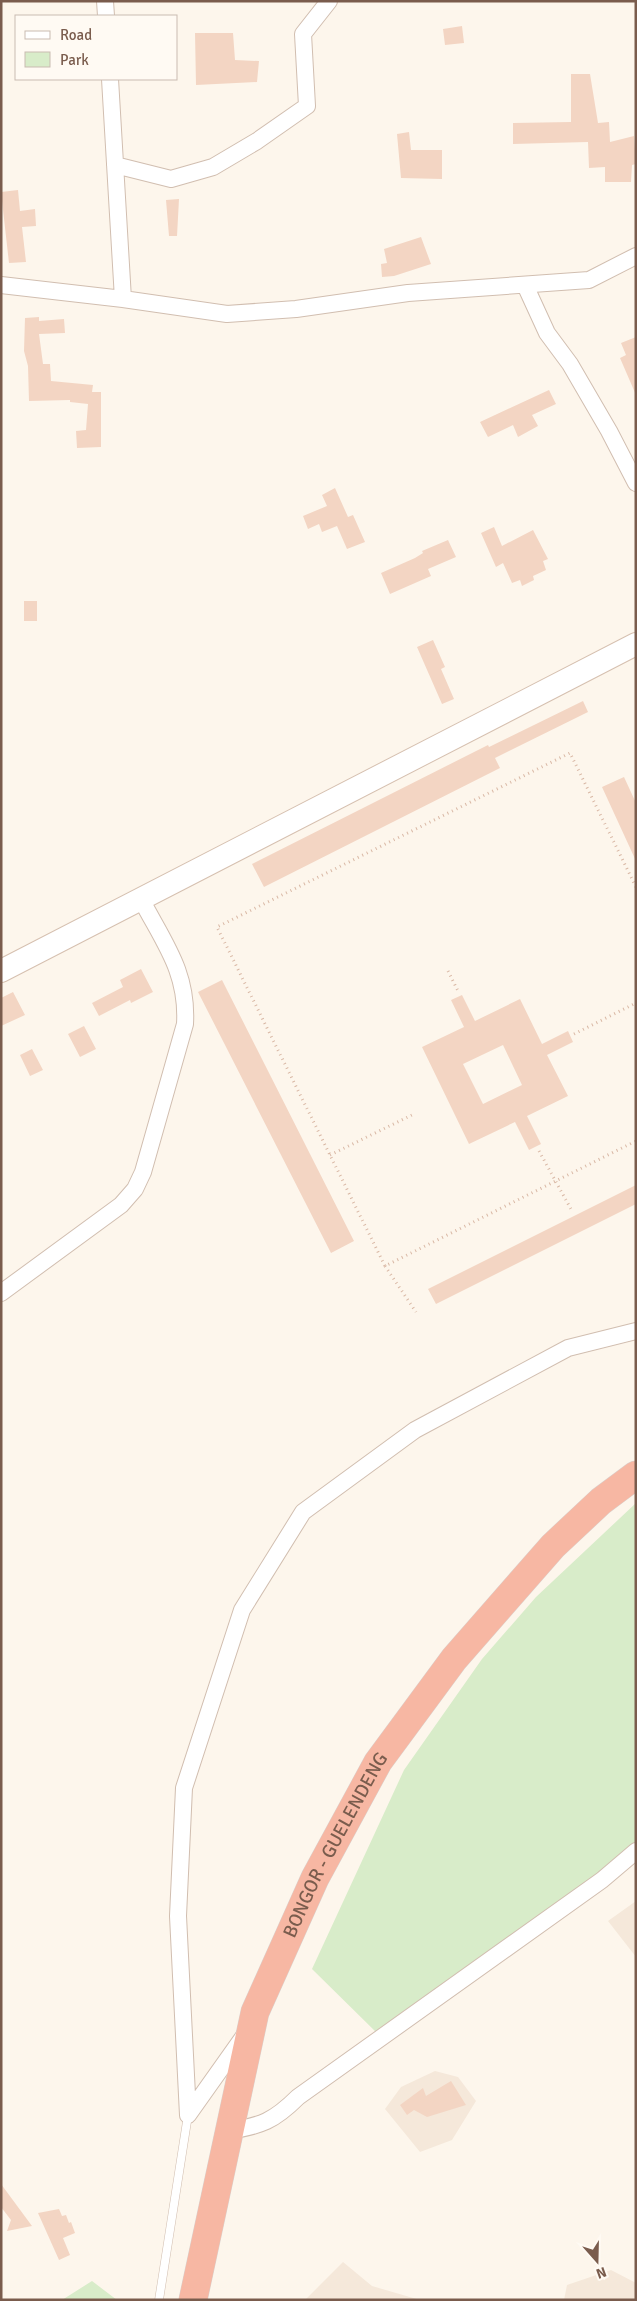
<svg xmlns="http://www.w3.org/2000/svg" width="637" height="2301" font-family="Signika,sans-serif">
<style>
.residential{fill:#f5e8da}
.green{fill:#d8ecc9}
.building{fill:#f3d5c3;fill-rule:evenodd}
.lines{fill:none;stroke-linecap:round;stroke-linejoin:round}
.lane-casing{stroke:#d1beb0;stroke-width:9}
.street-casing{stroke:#d1beb0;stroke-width:18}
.secondary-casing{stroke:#d6c0b0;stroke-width:24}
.highway-casing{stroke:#dad1cd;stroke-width:29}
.path{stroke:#d9b8a5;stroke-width:3;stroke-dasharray:1 4;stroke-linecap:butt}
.lane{stroke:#fff;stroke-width:8}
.street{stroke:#fff;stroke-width:16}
.secondary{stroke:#fff;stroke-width:22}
.highway{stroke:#f7b7a3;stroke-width:28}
.labels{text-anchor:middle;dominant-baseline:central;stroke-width:4;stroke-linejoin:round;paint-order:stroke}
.street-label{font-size:19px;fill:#7a5c4d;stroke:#fffaf3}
</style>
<rect width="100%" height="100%" fill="#fdf6ec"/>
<path class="residential" d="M636 1901V1957L608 1921Z
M435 2071 458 2077 476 2101 452 2140 420 2152 385 2109 401 2087Z
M343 2262 372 2286 420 2300H305Z
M611 2270 636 2283V2300H564L567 2285Z"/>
<path class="green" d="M636 1503V1845L380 2036 312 1969 404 1770 482 1659 536 1597Z
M92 2281 117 2300H62Z"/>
<path class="building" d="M462 26 464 43 445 45 443 29Z
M195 33H233L235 60 259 61 257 82 196 85Z
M571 74H590L598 123 609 122 610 142 634 136 636 164 632 165 631 182H605V167L589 168 588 142 513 144V123L571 122Z
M409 132 411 150H442V179L401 178 397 134Z
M18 190 20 211 35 209 36 226 22 227 26 262 9 263 1 192Z
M179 199 177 236H169L166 200Z
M421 237 431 264 394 276 382 277 381 264 387 263 384 249Z
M39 317V321L64 319 65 333 39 334 43 364H50L51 381 93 385 92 392H101V447L77 448 76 431 86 430 88 404 70 402V400L29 401 28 366 24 351 25 318Z
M636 337V395L620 358 626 355 621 343Z
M549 390 556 404 532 415 538 426 518 437 513 425 488 437 480 422Z
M335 488 348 517 353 515 365 542 347 549 337 526 322 532 319 524 308 529 303 516 327 506 322 495Z
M494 527 502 546 533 530 548 559 543 561 546 570 533 576 534 580 522 586 520 580 512 583 503 563 496 567 481 533Z
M448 540 456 557 428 569 431 576 390 594 381 573 415 558 423 553 422 551Z
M24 601H37V621H24Z
M433 640 445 667 441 669 454 699 442 704 417 647Z
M583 701 588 712 495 758 500 768 264 887 252 864 488 745 489 747Z
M624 777 636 803V861L602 787Z
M141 969 153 992 131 1003 130 1000 99 1016 92 1003 123 987 120 980Z
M222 980 354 1241 331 1253 198 992Z
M13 992 25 1015 1 1026V998Z
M462 995 475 1021 520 999 542 1044 568 1031 573 1042 547 1055 568 1096 527 1116 541 1144 529 1150 515 1122 469 1144 422 1047 464 1027 451 1000ZM503 1045 522 1085 483 1104 463 1064Z
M84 1026 96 1049 80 1057 68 1034Z
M32 1049 43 1070 30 1076 20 1055Z
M636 1185V1204L436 1304 428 1289Z
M451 2081 466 2105 427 2117 414 2110 407 2115 400 2105 423 2088 426 2096Z
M1 2184 32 2226 7 2231 11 2220 1 2207Z
M59 2209 62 2216 66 2215 69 2223 71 2222 75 2233 63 2238 70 2255 59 2260 38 2213Z"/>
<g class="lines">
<g class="lane-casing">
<path id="lane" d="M159 2300 188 2115"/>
</g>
<g class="street-casing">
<path id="street" d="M105 1 106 16
M110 79 123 299
M115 165 171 179 213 167 257 141 307 106 303 34 329 1
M1 285 123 299 227 314 296 309 408 293 589 280 636 256
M525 285 547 333 570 364 609 431 636 483
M1 1293 121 1205 135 1189 143 1172 185 1024C188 972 164 943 141 899
M244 2036 188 2115 178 1916 184 1788 242 1610 303 1512 415 1430 568 1348 636 1331
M228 2131C261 2126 274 2121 298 2097L602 1880 636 1851"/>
</g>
<g class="secondary-casing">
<path id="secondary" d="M1 971 636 644"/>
</g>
<g class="highway-casing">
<g id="highway">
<path id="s1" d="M193 2300 255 2012 315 1878 378 1762 454 1659 553 1546 601 1501 636 1475"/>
</g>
</g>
<path class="path" d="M636 887 570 753 217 927 385 1266 636 1141
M448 971 459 993
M574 1034 636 1003
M539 1151 572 1211
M330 1155 414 1114
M385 1266 416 1312"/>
<use href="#lane" class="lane"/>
<use href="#street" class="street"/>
<use href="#secondary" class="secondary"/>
<use href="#highway" class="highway"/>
</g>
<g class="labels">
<g class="street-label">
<text stroke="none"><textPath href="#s1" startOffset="480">BONGOR - GUELENDENG</textPath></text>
</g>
</g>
<rect width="637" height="2301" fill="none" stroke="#7a5c4d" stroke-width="5"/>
<rect x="15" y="15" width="162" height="65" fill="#fffaf3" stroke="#cabbb1"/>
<rect x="25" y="31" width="25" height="8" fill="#ffffff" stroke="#cabbb1"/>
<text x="60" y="40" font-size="15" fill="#7a5c4d">Road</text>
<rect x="25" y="52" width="25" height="15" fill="#d8ecc9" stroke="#cabbb1"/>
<text x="60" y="65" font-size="15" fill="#7a5c4d">Park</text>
<g transform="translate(597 2261) rotate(160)" stroke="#fffaf3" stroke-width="4" paint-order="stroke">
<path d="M0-4L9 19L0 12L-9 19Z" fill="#7a5c4d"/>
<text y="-8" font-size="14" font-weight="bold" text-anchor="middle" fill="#7a5c4d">N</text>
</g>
</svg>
